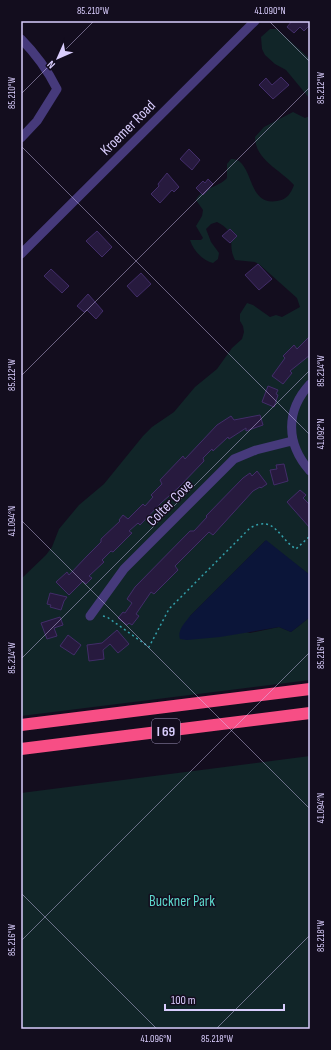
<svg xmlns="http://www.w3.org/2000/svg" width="331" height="1050" font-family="'Sofia Sans Condensed',sans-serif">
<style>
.green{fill:#112528}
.water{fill:#0b1539}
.building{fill:#271a3e;stroke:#422d69}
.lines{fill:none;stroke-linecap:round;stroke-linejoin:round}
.path{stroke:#33a0ab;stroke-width:1.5;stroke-dasharray:2 3;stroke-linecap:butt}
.street{stroke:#463a7b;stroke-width:9}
.highway{stroke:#f74e85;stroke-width:12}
.ticks{fill:none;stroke:#d9cdfd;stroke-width:1;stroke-opacity:0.45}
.labels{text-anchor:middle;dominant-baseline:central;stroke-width:3;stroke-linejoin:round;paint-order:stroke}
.shield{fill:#130d1e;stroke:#9e93ba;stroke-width:1}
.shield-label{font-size:14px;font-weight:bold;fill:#d9cdfd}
.street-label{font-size:15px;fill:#d9cdfd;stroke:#130d1e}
.park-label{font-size:15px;fill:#5dd8cc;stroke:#130d1e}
.neatline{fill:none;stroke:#d9cdfd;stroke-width:1.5}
.ticks-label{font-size:10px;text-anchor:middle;fill:#d9cdfd}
</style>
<rect width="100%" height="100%" fill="#130d1e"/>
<path class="green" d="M270 29H277L310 59V99L286 70 275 64 265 55 262 49 261 37Z
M293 112 305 118 310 116V575L265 541 190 616 250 633 279 627 291 632 310 617V680L21 716V579L46 555 52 547 59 529 79 505 104 484 143 436 152 427 174 412 195 387 217 369 232 348 242 339 244 332 243 326 240 321V314L247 303 253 305 270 317 276 315 282 317 300 307 297 298 260 265 255 262 235 260C226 242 240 234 217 222L211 224 206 229 211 242 219 253 218 259 213 263C203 261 193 250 190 240H201L203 238 196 226 202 216 203 210 196 200C202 187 218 188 227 178V164L231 159C235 159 239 160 242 164 253 177 252 205 277 201 287 200 291 193 294 185 281 170 255 160 255 137L264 127Z
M310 756V1029H21V793Z"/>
<path class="water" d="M266 540 310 575V617L291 632 279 627 220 637 187 640 180 639C177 630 185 623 190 616Z"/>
<path class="building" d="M292 21H310V25L304 31 300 27 294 33 287 27Z
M281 77 289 85 273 99 259 85 266 78 272 85Z
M189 149 200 160 192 170 180 159Z
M167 173 179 187 174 192 172 190 160 203 151 194 159 186 158 184Z
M208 179 213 184 203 195 196 188 203 181 205 183Z
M230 229 237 236 230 243 222 236Z
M97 231 112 247 102 257 86 241Z
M258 264 272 279 259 290 245 275Z
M51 269 69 286 62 293 44 276Z
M141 273 151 284 137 297 127 286Z
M88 294 103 311 96 319 87 310 84 312 77 306Z
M310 336V355L290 371 292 373 283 384 272 376 285 358 283 356 294 345 297 349Z
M268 386 278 390 276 394 278 395 274 407 262 402Z
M260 415 263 425 246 431V428L229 439 228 437 213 451 212 449 203 458 204 461 178 488 161 503 140 525 138 523 129 531 132 533 113 552 111 551 102 560 104 562 89 576 92 578 86 584 83 581 69 595 56 582 67 572 69 575 87 556 101 542V539L120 521 119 520 123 515 128 519 143 504 145 506 153 497 151 495 162 484 160 480 183 456 185 459 217 425 231 416 234 420Z
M284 464 288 481 274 485 270 470 277 469 276 465Z
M257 471 267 484 261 488 260 487 253 491 213 535 209 532 175 566 178 570 154 594 151 592 136 614 139 616 132 625 129 623 127 625 118 618 123 612 125 613 132 603 127 599 135 587 190 531H194L207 517 206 516 243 478 250 473 252 476Z
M300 490 306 495 303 498 310 505V528L287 502Z
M50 593 67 597 64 601 61 610 50 607 51 605 47 604Z
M60 617 63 625 54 628 57 636 47 639 41 623Z
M117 630 129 644 118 653 110 644 103 650 104 659 89 661 87 645 102 643Z
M68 635 81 645 74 655 60 646Z"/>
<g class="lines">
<path class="path" d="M103 616 107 617 149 647 169 609 250 528C275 514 279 539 296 549L310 536"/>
<path class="street" d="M21 39C35 53 48 71 57 89L37 121 21 138
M21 254 255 21
M310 384C285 411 286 444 310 471
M90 616 124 569 234 459 256 450 292 441"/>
<path class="highway" d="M21 725 310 689
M21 749 310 713"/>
</g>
<path class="ticks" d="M269 21 310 62M21 94 94 21M21 146 310 435M21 376 310 87M21 520 310 809M21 659 310 370M21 893 157 1029M21 941 310 652M216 1029 310 935"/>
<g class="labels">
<rect class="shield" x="152" y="719" width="28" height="24" rx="3"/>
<g class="shield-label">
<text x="166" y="731">I 69</text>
</g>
<g class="street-label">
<text transform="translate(128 128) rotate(-45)">Kroemer Road</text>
<text transform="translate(170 503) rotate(-45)">Colter Cove</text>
</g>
<g class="park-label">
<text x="182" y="901">Buckner Park</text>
</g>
</g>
<rect width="331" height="1050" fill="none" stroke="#130d1e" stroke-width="44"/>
<g transform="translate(58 58) rotate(225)" stroke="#130d1e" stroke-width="3" paint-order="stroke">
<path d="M0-3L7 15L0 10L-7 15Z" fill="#d9cdfd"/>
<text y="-6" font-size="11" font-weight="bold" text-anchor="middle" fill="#d9cdfd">N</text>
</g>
<path d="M165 1004v6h119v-6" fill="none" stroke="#d9cdfd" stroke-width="2"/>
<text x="171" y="1004" font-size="12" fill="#d9cdfd" stroke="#130d1e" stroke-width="3" paint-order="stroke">100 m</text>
<rect x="22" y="22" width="287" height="1006" class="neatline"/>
<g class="ticks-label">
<text x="93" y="14">85.210°W</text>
<text x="270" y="14">41.090°N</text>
<text transform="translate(320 88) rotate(-90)" y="4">85.212°W</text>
<text transform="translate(11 93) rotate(-90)" y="4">85.210°W</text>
<text transform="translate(320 371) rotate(-90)" y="4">85.214°W</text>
<text transform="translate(11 375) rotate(-90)" y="4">85.212°W</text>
<text transform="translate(320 434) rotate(-90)" y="4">41.092°N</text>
<text transform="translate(11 521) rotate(-90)" y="4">41.094°N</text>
<text transform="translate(320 653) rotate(-90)" y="4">85.216°W</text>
<text transform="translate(11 658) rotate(-90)" y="4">85.214°W</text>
<text transform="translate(320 808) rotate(-90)" y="4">41.094°N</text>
<text transform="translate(320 936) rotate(-90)" y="4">85.218°W</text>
<text transform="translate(11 940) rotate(-90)" y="4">85.216°W</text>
<text x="156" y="1042">41.096°N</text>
<text x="217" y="1042">85.218°W</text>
</g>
</svg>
